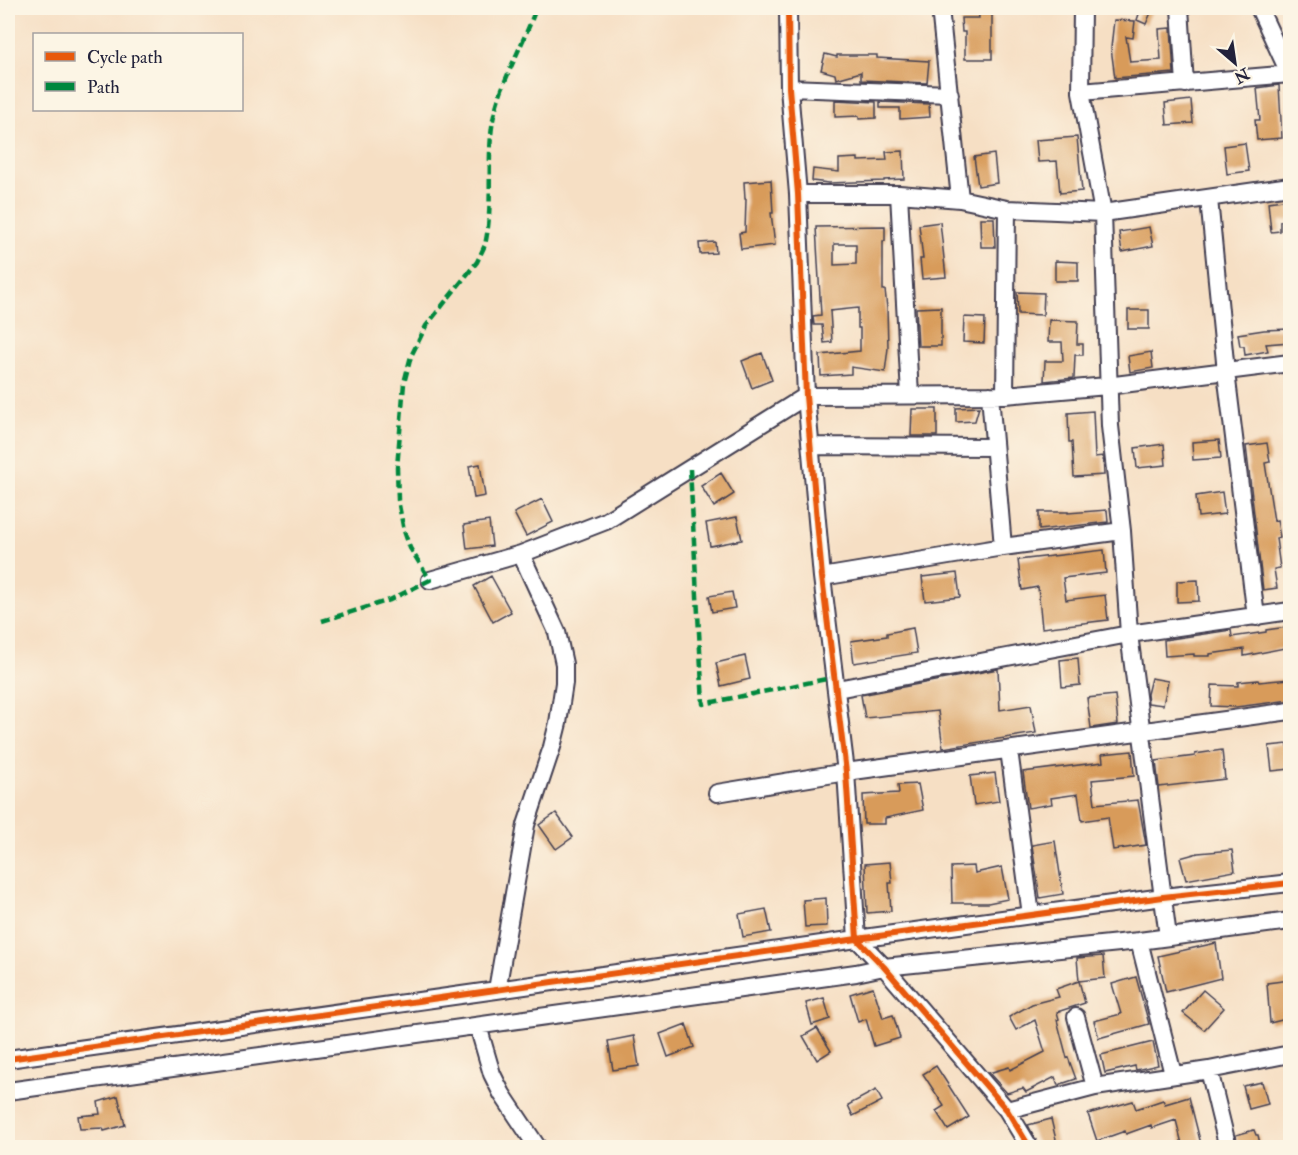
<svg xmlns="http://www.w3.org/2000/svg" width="1298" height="1155" font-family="'IM FELL Double Pica',serif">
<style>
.building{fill:#d89b5a;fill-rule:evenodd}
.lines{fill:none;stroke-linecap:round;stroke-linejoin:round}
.minor-casing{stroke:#423e50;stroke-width:20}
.minor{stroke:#fff;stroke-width:16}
.quiet{stroke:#00873e;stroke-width:4.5;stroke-dasharray:9 4.5;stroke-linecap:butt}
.cycleway-casing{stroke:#fcf5e5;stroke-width:10}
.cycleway{stroke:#e8590c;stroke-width:6}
</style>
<rect width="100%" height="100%" fill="#fcf5e5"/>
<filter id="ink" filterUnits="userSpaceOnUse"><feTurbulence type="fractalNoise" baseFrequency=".0167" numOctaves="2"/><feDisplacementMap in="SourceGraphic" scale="12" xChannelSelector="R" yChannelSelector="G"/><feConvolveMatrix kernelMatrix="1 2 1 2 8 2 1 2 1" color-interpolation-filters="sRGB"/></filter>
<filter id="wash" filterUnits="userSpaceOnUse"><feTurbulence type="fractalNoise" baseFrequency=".008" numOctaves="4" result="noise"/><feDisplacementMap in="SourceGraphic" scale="24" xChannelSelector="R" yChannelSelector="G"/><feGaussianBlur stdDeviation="1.35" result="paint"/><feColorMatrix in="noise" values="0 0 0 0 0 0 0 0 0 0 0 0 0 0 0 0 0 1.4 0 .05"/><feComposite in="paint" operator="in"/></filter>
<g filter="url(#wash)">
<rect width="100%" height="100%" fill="#f6dfc4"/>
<g id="blocks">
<path class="building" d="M978 8H992V59H965V32H962L961 18H979Z
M1141 8H1153L1146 24 1137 20Z
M1114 20 1135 21 1133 38 1126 37 1130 62 1161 60 1159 29 1171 28 1174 73 1115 78 1111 48Z
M825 54 837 57V55H877V58L929 61 927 83 861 80V72L836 79 835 74 821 70Z
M1279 85 1282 138 1257 140 1255 120H1260L1257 88Z
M835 100 876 102V118L859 119V116L835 117Z
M1191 100 1193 123 1167 125 1165 103Z
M880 102 929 104 930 117 900 119V108H880Z
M1077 137 1082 191 1060 193 1057 161 1038 162 1036 140Z
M1245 143 1249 171 1227 174 1224 146Z
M903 151 904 179 884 180V181L829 183 812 181 813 169 839 172V159L858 158V161L887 160 886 152Z
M994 154 997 183 978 186 974 157Z
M771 180 773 213H771L775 245 741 249 739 233 745 232 746 199H745L744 182Z
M1290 199V220L1280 221V231L1271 232 1268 202Z
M980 218H994L995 247H981Z
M940 222 946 277 922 279 920 259H923L919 225Z
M885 226V241H883V290H885L887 308 888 348 885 372 851 367V374L821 376 820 355 860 351V328H858V308L830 311 832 342 824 343 822 325H814L813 316 821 315 816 227ZM834 244H856V264L834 265Z
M1149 227 1153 246 1122 252 1119 232Z
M715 242 716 253 700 254 699 243Z
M1055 261 1078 262V281H1055Z
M1017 292 1044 293 1043 315 1018 314Z
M941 307V346H918L916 308Z
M1128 310H1149V329H1128Z
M964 317 985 318 984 343 963 342Z
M1049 320 1078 321 1077 344H1083V355H1075L1074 378 1044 381 1045 361H1063L1062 342H1048Z
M1290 329V342L1266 344 1268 351 1245 355 1244 346H1240L1238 334 1264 330Z
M1151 352 1153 368 1130 372 1128 356Z
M762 353 772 380 752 388 742 361Z
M979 407 975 421 956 422V408Z
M912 409H937V436H911Z
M1093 411 1095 457 1103 456 1104 475 1074 477 1072 442H1069L1068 413Z
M1219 440 1221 458 1193 460 1192 442Z
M1267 443 1270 462 1265 463 1274 521 1277 520 1280 537 1276 538 1280 568 1274 569 1277 588 1263 590 1246 446Z
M1164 444 1166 465 1137 468 1135 448Z
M480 464 485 496 474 498 469 466Z
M721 473 734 494 714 507 701 486Z
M1222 492 1225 514 1198 517 1196 496Z
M542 499 553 522 526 536 514 513Z
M1107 510 1108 522 1039 530V512H1068V513Z
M737 517 742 540 710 546 706 523Z
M489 521 492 546 467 549 464 525Z
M1104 550 1106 573 1063 578 1066 600 1105 595 1108 620 1042 628 1038 587 1022 590 1018 560Z
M957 573 960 597 925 601 922 577Z
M491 576 511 612 493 622 474 586Z
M1198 580 1199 601 1177 602V581Z
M732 592 735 608 712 612 709 596Z
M1287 627 1290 647 1244 656V649L1210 654V656H1194V654L1165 656 1164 640 1231 630 1232 637 1266 632V630Z
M913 628 917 653 854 663 851 641 887 636V633Z
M745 656 750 679 721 686 716 663Z
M1078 658 1080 685 1062 687 1060 660Z
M998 669 1000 710 1031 705 1036 733 943 748 938 711 865 718 861 695Z
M1151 678 1168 681 1163 705 1148 703 1147 694Z
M1290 679V700L1236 707 1211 706 1212 685 1238 686V682L1258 680 1259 682Z
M1115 695 1118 724 1091 728 1087 698Z
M1288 744 1290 769 1272 771 1269 746Z
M1222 750 1225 779 1159 787 1156 761 1195 756V754Z
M1132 751 1134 776 1092 780 1095 804 1138 800 1146 845 1113 850 1108 817 1082 821 1078 794 1051 798 1052 804 1028 808 1023 772 1103 762 1102 754Z
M995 773 999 801 974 805 970 776Z
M918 784 923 810 885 818V824H864L863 795 899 793 898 785Z
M556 813 573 837 556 849 539 825Z
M1055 841 1063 894 1040 898 1032 845Z
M1232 850 1235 871 1186 880 1180 858 1198 853Z
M890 862 892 883H889L891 911 867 913 865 864Z
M974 866 975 873 1002 867 1008 899 988 903H952L951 867Z
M826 898 827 926 805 927 803 900Z
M766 909 771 932 743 937 739 914Z
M1216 943 1221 978 1166 992 1158 956Z
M1103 956 1105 978 1079 981 1077 958Z
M1136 977 1149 1024 1099 1038 1094 1021 1121 1014 1112 984Z
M1290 980V1018L1270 1023 1267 983Z
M1079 981 1085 1003 1057 1012 1059 1019 1057 1020 1067 1058 1068 1057 1076 1079 1058 1085 1055 1077 1026 1092 1023 1088 1007 1093 989 1073 1009 1067 1010 1070 1045 1052 1035 1020 1016 1030 1009 1017 1032 1004 1059 997 1056 989Z
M873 987 883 1018 893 1015 900 1038 874 1046 866 1019 858 1022 850 994Z
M1203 990 1224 1008 1204 1030 1183 1013Z
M824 998 830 1019 812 1025 806 1003Z
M686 1024 694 1047 668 1057 660 1034Z
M817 1028 831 1051 817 1060 803 1036Z
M634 1036 639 1066 613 1070 608 1041Z
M1153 1042 1158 1065 1136 1070 1135 1066 1105 1073 1101 1055Z
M936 1066 969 1117 948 1130 936 1111 944 1106 923 1074Z
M1262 1082 1268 1104 1249 1109 1243 1086Z
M876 1090 882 1101 853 1116 848 1105Z
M118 1096 125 1125 104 1131 103 1128 80 1129 78 1116 100 1114 98 1102Z
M1189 1097 1202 1148H1183L1176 1120 1152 1128 1151 1125 1126 1134 1125 1131 1097 1141 1088 1114 1133 1101 1136 1109 1163 1100 1165 1104Z
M1051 1119 1058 1148H1040L1028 1125Z
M1254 1130 1256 1135H1258L1261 1148H1238L1236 1135Z"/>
</g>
</g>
<g filter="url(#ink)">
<use href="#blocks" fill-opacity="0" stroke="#423e50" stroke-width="1.5"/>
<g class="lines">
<g class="minor-casing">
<path id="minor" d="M788 8 789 88 798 194 806 396 822 577 846 772 857 939 884 967 1007 1110 1030 1148
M940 8 960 199
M1082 8 1081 92 1103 213 1110 426 1122 531 1129 634 1168 937
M1180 8 1185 84
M1259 8 1290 75
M789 88 950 94
M1081 92 1290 74
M798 194H899L960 199 1007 209 1103 213 1290 186
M899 194 910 395
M1209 199 1226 372 1256 617
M990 395 1003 547
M1005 395 1007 209
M811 446 994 447
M822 577 1003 547 1122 531
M430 580 521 554 606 521 806 396 1005 395 1107 386 1290 363
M837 689 1129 634 1290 611
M1009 750 1031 915
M717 793 846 772 1290 711
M1139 941 1173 1074
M497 990 526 825 552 747 558 723 564 683V664L557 632 521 554
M1076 1017 1095 1087
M478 1026 492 1074 502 1094 538 1148
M8 1059 857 939 1163 897 1290 883
M1209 1070 1228 1148
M8 1091 856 973 884 967 1139 941 1290 921
M1007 1110 1095 1087 1209 1070 1290 1054"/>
</g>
<use href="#minor" class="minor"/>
<path class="quiet" d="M690 469 703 704 836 677
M322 621 390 600 430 580 410 548 404 531 398 500 397 468 404 383 411 356 426 326 477 262 485 245C494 205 486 161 493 120 501 80 523 46 536 8"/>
<g class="cycleway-casing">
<path id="cycleway" d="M788 8 789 88 798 194 806 396 822 577 846 772 857 939 884 967 1007 1110 1030 1148
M8 1059 857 939 1163 897 1290 883"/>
</g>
<use href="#cycleway" class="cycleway"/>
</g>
</g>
<rect width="1298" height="1155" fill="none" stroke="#fcf5e5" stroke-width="30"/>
<rect x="33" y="33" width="210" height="78" fill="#fcf5e5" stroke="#a5a1a1" stroke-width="1.5"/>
<rect x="45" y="52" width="30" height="9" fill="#e8590c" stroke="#a5a1a1" stroke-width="1.5"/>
<text x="87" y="63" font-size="18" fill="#22223b">Cycle path</text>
<rect x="45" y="82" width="30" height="9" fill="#00873e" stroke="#a5a1a1" stroke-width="1.5"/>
<text x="87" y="93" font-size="18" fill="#22223b">Path</text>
<g transform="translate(1235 63) rotate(151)" stroke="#fcf5e5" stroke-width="4.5" paint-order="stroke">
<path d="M0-4.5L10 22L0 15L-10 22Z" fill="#22223b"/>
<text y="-9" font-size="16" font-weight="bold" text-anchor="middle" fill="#22223b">N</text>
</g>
</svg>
